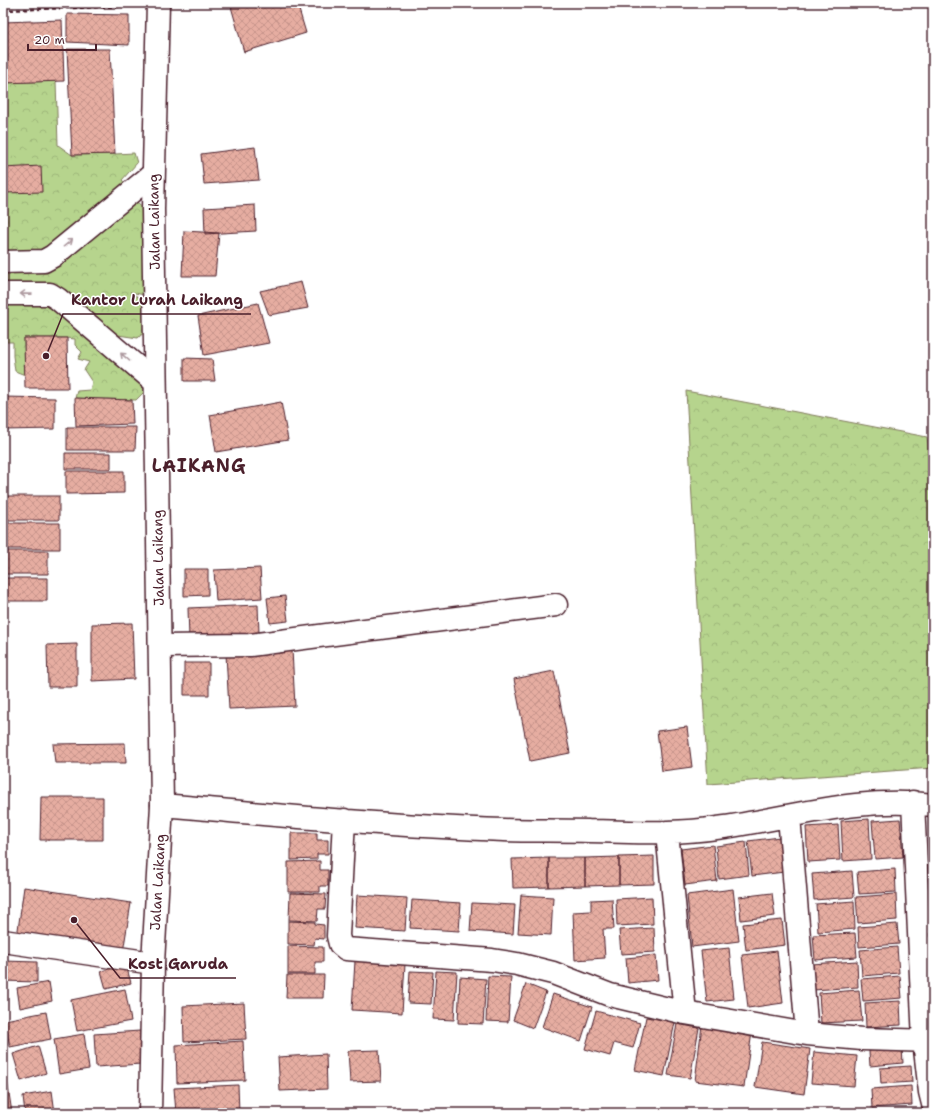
<svg xmlns="http://www.w3.org/2000/svg" width="936" height="1116" font-family="'Shantell Sans',sans-serif">
<style>
.forest{fill:url(#forest-crowns);stroke:#807a5c}
.building{fill:url(#building-cross-hatch);stroke:#4a1f2b}
.lines{fill:none;stroke-linecap:round;stroke-linejoin:round}
.minor-casing{stroke:#4a1f2b;stroke-width:25}
.tertiary-casing{stroke:#4a1f2b;stroke-width:25}
.secondary-casing{stroke:#4a1f2b;stroke-width:25}
.path{stroke:#4a1f2b;stroke-width:2.5;stroke-dasharray:4 3;stroke-linecap:butt}
.minor{stroke:#fff;stroke-width:22}
.tertiary{stroke:#fff;stroke-width:22}
.secondary{stroke:#fff;stroke-width:22}
.oneway{stroke:#ae9aa0}
.labels{text-anchor:middle;dominant-baseline:central;stroke-width:3;stroke-linejoin:round;paint-order:stroke}
.street-label{font-size:14px;fill:#4a1f2b;stroke:#fff}
.district-label{font-size:18px;font-weight:bold;letter-spacing:1px;fill:#4a1f2b;stroke:#fff}
.leader{fill:none;stroke:#4a1f2b;stroke-width:1.5}
.callout-dot{fill:#4a1f2b;stroke:#fff;stroke-width:1.5}
.callout-label{font-size:15px;text-anchor:middle;font-weight:bold;fill:#4a1f2b;stroke:#fff;stroke-width:3;stroke-linejoin:round;paint-order:stroke}
</style>
<defs>
<pattern id="forest-crowns" width="20" height="18" patternUnits="userSpaceOnUse"><rect width="20" height="18" fill="#b6d48d"/><path d="M2 6a3 3 0 1 1 6 0M12 15a3 3 0 1 1 6 0" fill="none" stroke="#9eb67a"/></pattern>
<pattern id="building-cross-hatch" width="8" height="8" patternUnits="userSpaceOnUse"><rect width="8" height="8" fill="#e6ada1"/><path d="M0 0l8 8M0 8l8-8" fill="none" stroke="#c7948b"/></pattern>
</defs>
<rect width="100%" height="100%" fill="#fff"/>
<filter id="ink" filterUnits="userSpaceOnUse"><feTurbulence type="fractalNoise" baseFrequency=".025" numOctaves="2"/><feDisplacementMap in="SourceGraphic" scale="8" xChannelSelector="R" yChannelSelector="G"/><feConvolveMatrix kernelMatrix="1 2 1 2 8 2 1 2 1" color-interpolation-filters="sRGB"/></filter>
<g filter="url(#ink)">
<path class="forest" d="M56 81 58 145 72 155 115 154 134 153 137 163 122 180 133 192 136 201 149 213 154 297 130 292 143 300 146 315 150 327 138 338 118 335 117 342 141 383 144 392 136 400 75 398 77 391 90 390 92 382 84 370 89 362 78 359 82 352 75 345V339L66 338H24L25 375 15 371 13 356V342H3V83Z
M686 391 927 437 933 496V768L708 784Z"/>
<path class="building" d="M230 3H297L306 33 244 52Z
M67 14 129 15V45L67 42Z
M62 20 64 81 3 83V22Z
M67 49H110L115 154 72 155Z
M255 147 259 180 204 184 201 154Z
M41 166 42 192 3 193V168Z
M255 205 256 231 205 234 204 208Z
M184 231 219 233 215 276H182Z
M301 282 308 308 269 315 260 291Z
M258 303 269 343 204 355 198 316Z
M24 338H67L68 388H25Z
M184 358 212 359 215 381H184Z
M3 397 55 398V429L3 430Z
M75 398 132 400 133 424 76 426Z
M281 402 288 440 216 452 210 415Z
M67 427H136L135 450H67Z
M65 453H111V469H65Z
M66 471H124V493L66 494Z
M5 496H59V520H4Z
M4 523H60V549H4Z
M4 551H48V574H4Z
M260 568 262 598 216 601 214 570Z
M184 569H208V595L184 596Z
M3 578H47V601H3Z
M285 596 288 621 270 623 267 598Z
M258 605 259 634 189 638 188 608Z
M132 623 134 679 92 681V624Z
M77 644V687H48L47 645Z
M292 650 295 706 229 709 226 654Z
M184 663H209V695H184Z
M554 671 570 753 530 761 514 679Z
M687 727 692 767 662 771 657 731Z
M125 743 126 763H55L53 744Z
M41 797H103V840H40Z
M869 819 871 859 843 861 841 821Z
M900 819 903 857 875 859 872 821Z
M838 825 840 860 808 862 806 827Z
M291 833H317V840H328V854H317V859L291 860Z
M780 837 784 872 752 876 748 841Z
M746 842 749 875 719 879 716 846Z
M713 845 717 881 685 885 681 849Z
M654 856V884L619 885V857Z
M619 857V885L585 886V858Z
M549 858V887L513 888 512 859Z
M549 858H585V886L549 887Z
M320 861V870H328V886H320V892H288V862Z
M895 869 896 892 859 894 857 872Z
M852 871 854 897 814 900 812 874Z
M24 887 131 903 123 952 17 937Z
M733 889 739 941 692 947 687 895Z
M290 893 326 894 325 909H318L317 921 289 920Z
M772 893 775 916 741 920 739 897Z
M896 894 897 920 858 923 856 897Z
M357 895 407 898 405 931 355 928Z
M521 895 553 897 551 935 518 933Z
M652 897 653 924 617 926 616 899Z
M612 899 614 929H603L605 958 575 960 573 912 591 911V900Z
M412 900 461 903 459 931 410 928Z
M854 901 855 929 818 932 816 904Z
M472 903 515 905 513 934 470 931Z
M930 906H933V943Z
M782 920 785 945 746 950 743 924Z
M288 921 315 922V924L324 925V939L315 938 314 945 288 944Z
M897 924 899 944 859 947 858 927Z
M654 928 655 952 621 954 619 930Z
M855 933 857 957 815 960 813 935Z
M288 946 323 947V962H315V974H288Z
M897 947 899 973 862 976 860 950Z
M729 948 734 999 707 1002 701 951Z
M777 951 783 1003 748 1008 742 955Z
M656 955 658 980 628 983 626 958Z
M3 961 37 962V982L3 981Z
M355 961 405 964 402 1013 352 1010Z
M857 961 858 987 813 990 811 964Z
M126 965 131 983 106 989 101 971Z
M410 971 433 972 431 1004 408 1003Z
M436 971 457 972 454 1020 433 1019Z
M287 975H324L323 998H286Z
M488 976 511 977 508 1022 486 1021Z
M900 976 902 998 863 1001 861 979Z
M460 977 486 979 483 1024 458 1023Z
M49 982 52 1001 20 1008 17 988Z
M526 984 546 992 533 1028 513 1020Z
M125 989 131 1021 77 1031 71 1000Z
M859 990 862 1021 821 1023 819 993Z
M553 994 592 1007 581 1041 542 1027Z
M900 1001 901 1025 866 1027 865 1003Z
M244 1003 246 1039 184 1042 183 1006Z
M596 1011 640 1023 633 1048 614 1043 610 1056 585 1049Z
M46 1012 51 1039 10 1047 5 1020Z
M646 1017 675 1022 664 1076 635 1070Z
M677 1024 699 1028 690 1078 668 1075Z
M702 1025 752 1032 744 1087 695 1081Z
M140 1031 141 1064 96 1067 94 1034Z
M84 1034 89 1069 59 1074 54 1039Z
M243 1041 245 1080 177 1083 176 1045Z
M762 1042 810 1049 804 1094 755 1087Z
M38 1046 46 1073 21 1081 13 1054Z
M902 1048 903 1063 870 1066 869 1051Z
M379 1050 381 1081 350 1082 348 1051Z
M814 1052 857 1056 854 1086 811 1083Z
M3 1054 12 1113H3Z
M326 1054 327 1089 280 1091 278 1057Z
M911 1066 912 1082 881 1084 880 1068Z
M238 1085 239 1113H176L174 1088Z
M911 1086 912 1105 872 1108 871 1089Z
M52 1091 55 1113H25L23 1096Z
M908 1111V1113H880Z"/>
<g class="lines">
<g class="minor-casing">
<path id="minor" d="M160 646 250 645 556 605
M913 802 924 1041 930 1092 933 1104
M162 805C276 815 390 826 504 830 532 831 561 830 589 831 615 831 641 833 667 832 756 831 843 793 933 805
M789 816 807 1034
M344 820 338 936 340 944 346 949 492 960 517 964 553 973 610 995 685 1013 807 1034 862 1039 933 1041
M667 832 685 1013
M3 941 153 963"/>
</g>
<g class="tertiary-casing">
<path id="tertiary" d="M3 262 44 261 53 256 153 174
M3 294H50L58 299 155 382"/>
</g>
<g class="secondary-casing">
<g id="secondary">
<path id="s1" d="M150 1113 153 963 162 805 153 209 158 3"/>
</g>
</g>
<path class="path" d="M3 10 135 6"/>
<use href="#minor" class="minor"/>
<use href="#tertiary" class="tertiary"/>
<use href="#secondary" class="secondary"/>
</g>
<defs><path id="oneway-shaft" d="M-6 0H5M1.5-3L5.5 0L1.5 3" fill="none" stroke-width="1.6" stroke-linecap="round" stroke-linejoin="round"/></defs>
<g class="oneway">
<use href="#oneway-shaft" transform="translate(68 243) rotate(-39)"/>
<use href="#oneway-shaft" transform="translate(26 294) rotate(-179)"/>
<use href="#oneway-shaft" transform="translate(125 357) rotate(-139)"/>
</g>
</g>
<g class="labels">
<g class="street-label">
<text transform="translate(154 222) rotate(-91)">Jalan Laikang</text>
<text transform="translate(158 558) rotate(-91)">Jalan Laikang</text>
<text stroke="none"><textPath href="#s1" startOffset="231">Jalan Laikang</textPath></text>
</g>
<g class="district-label">
<text x="199" y="466">LAIKANG</text>
</g>
</g>
<path class="leader" d="M46 356L63 314H251M74 920L120 978H236"/>
<g class="callout-dot">
<circle cx="46" cy="356" r="4"/>
<circle cx="74" cy="920" r="4"/>
</g>
<g class="callout-label">
<text x="157" y="305">Kantor Lurah Laikang</text>
<text x="178" y="969">Kost Garuda</text>
</g>
<rect width="936" height="1116" fill="none" stroke="#fff" stroke-width="16"/>
<rect x="8" y="8" width="920" height="1100" fill="none" stroke="#4a1f2b" stroke-width="1.5" filter="url(#ink)"/>
<path d="M28 44v6h68v-6" fill="none" stroke="#4a1f2b" stroke-width="2"/>
<text x="34" y="44" font-size="12" fill="#4a1f2b" stroke="#ffffff" stroke-width="3" paint-order="stroke">20 m</text>
</svg>
